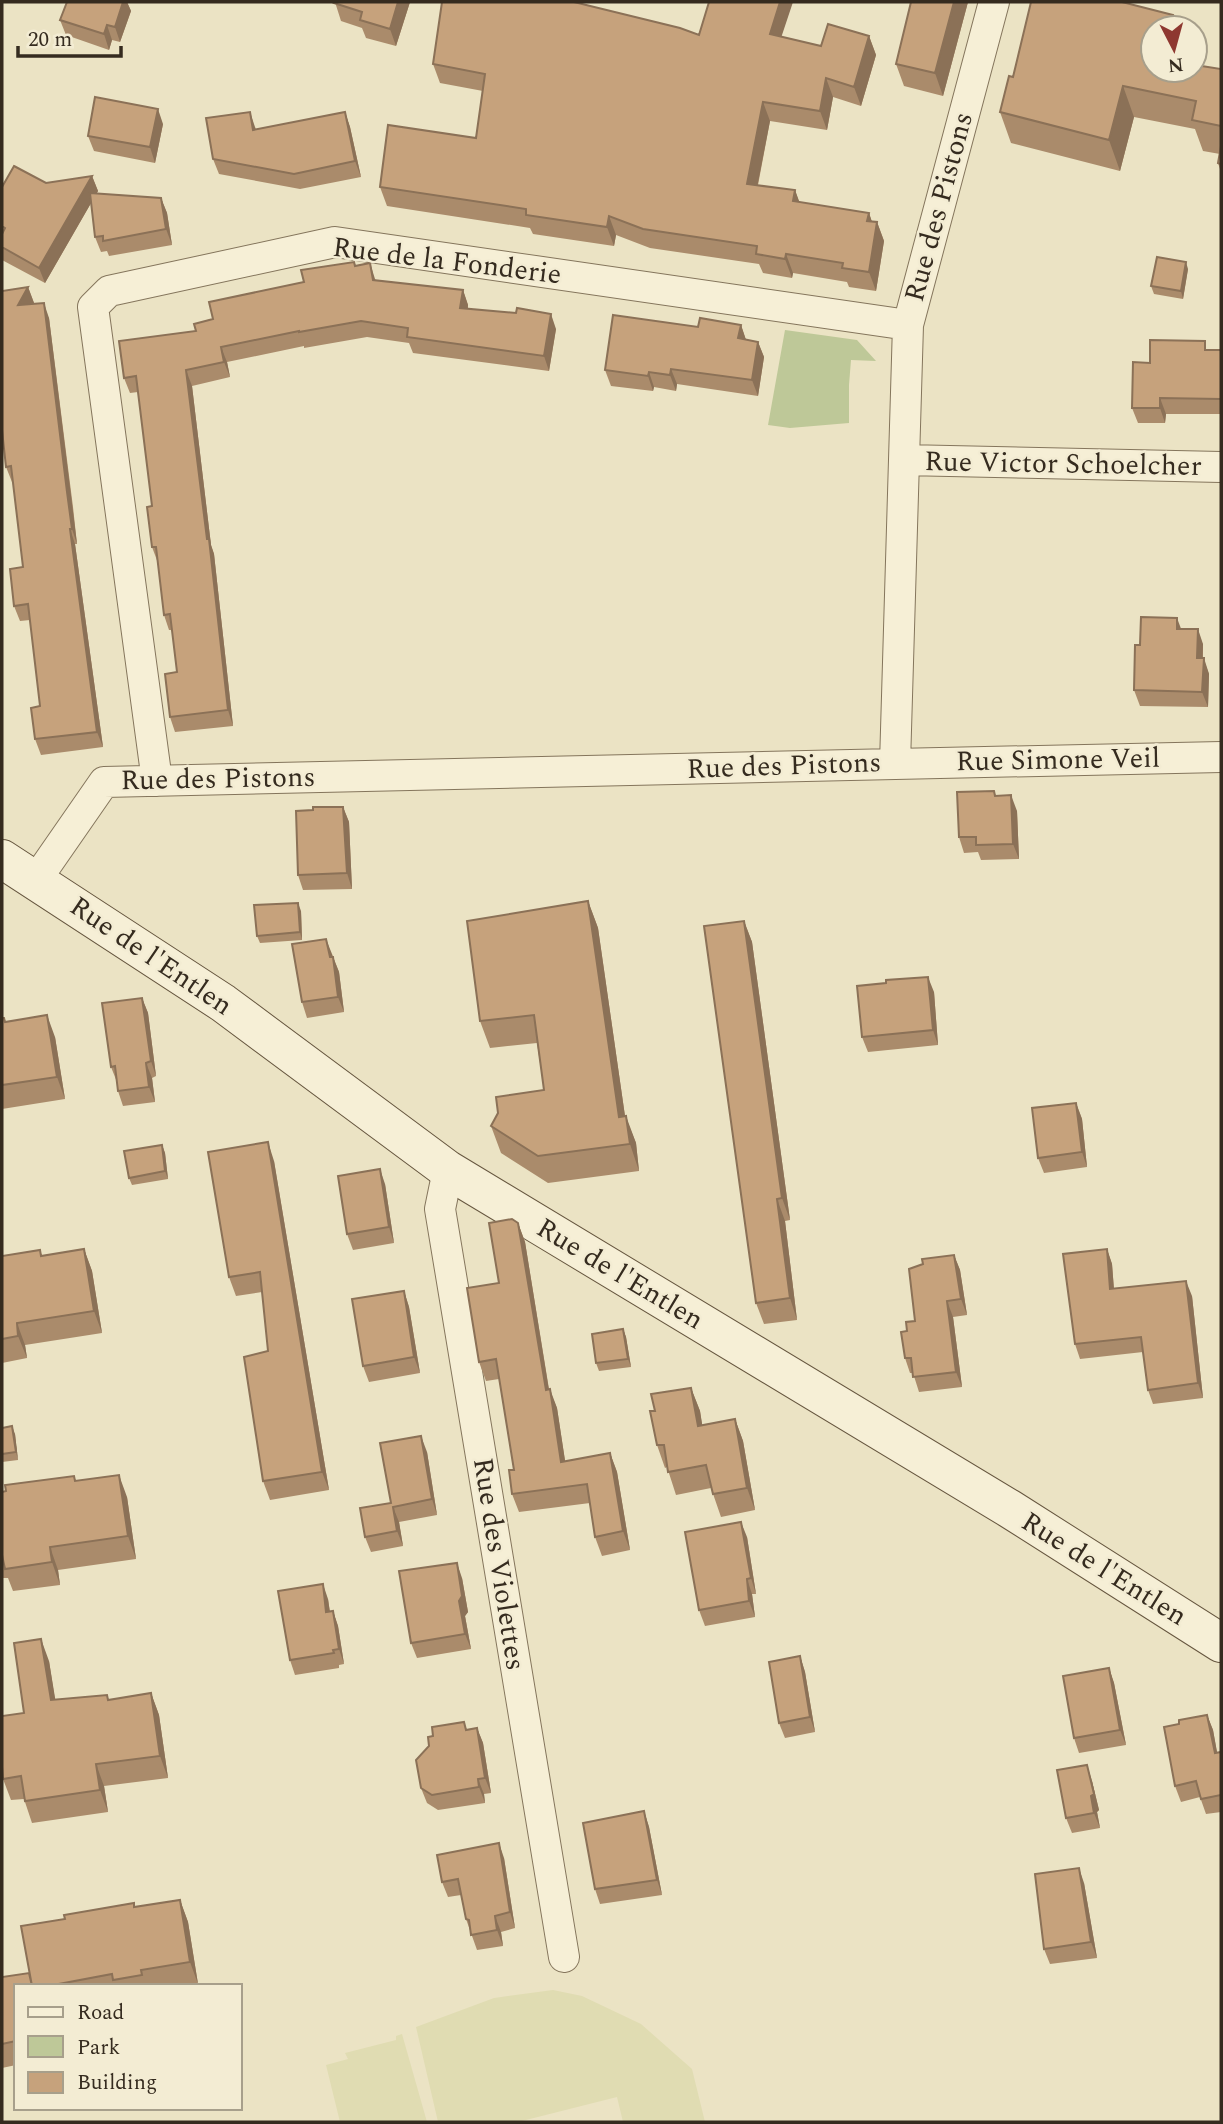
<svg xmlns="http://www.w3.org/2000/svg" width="1223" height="2124" font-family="Spectral,serif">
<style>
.farmland{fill:#e0dcb2}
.green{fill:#bec898}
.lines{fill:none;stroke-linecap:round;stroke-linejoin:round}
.street-casing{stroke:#84755c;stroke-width:32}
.secondary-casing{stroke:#66563f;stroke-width:40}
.street{stroke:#f6efd6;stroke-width:30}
.secondary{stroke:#f6efd6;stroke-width:38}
.wall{fill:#aa8b6b}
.shaded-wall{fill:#8b7157}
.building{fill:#c6a27c;stroke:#8b7157;stroke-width:2}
.labels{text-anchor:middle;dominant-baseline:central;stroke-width:5;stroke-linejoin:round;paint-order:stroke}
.street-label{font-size:28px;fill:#352b1f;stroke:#f3ecd3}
</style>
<rect width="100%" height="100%" fill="#ebe3c4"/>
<path class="farmland" d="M553 1990 582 1996 641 2024 692 2069 705 2122H623L617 2097 518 2122H438L416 2027 494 1998Z
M402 2034 427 2122H340L326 2065 348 2059 345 2053 396 2040V2036Z"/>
<path class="green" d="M785 330 857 340 876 361 851 360 849 385V423L790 428 768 425Z"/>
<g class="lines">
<g class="street-casing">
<path id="street" d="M904 460 1221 467
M895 764 1221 757
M157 781 93 307 109 291 335 242 908 325
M36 880 104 782 895 764 908 325 994 2
M448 1170 440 1209 564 1957"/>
</g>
<g class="secondary-casing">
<path id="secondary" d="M2 859 223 1003 448 1170 1010 1509 1221 1643"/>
</g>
<use href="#street" class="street"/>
<use href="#secondary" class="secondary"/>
</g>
<path class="wall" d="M67 2H127L131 11 120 42 112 40 109 50 66 35 60 20Z
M335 2H410L396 46 366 38 362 28 341 21Z
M911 2H968L943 96 904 86 896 64Z
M699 35 782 37 821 46 869 36 876 55 861 106 833 97 827 130 770 121 758 185 795 190 799 202 869 213 872 222H877L884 241 876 291 849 287 847 282 793 273 792 278 763 273 759 264 650 248 616 235 614 246 533 234 530 228 387 206 380 187 476 138 483 91 440 83 433 64Z
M1221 69V172L1218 163 1220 154 1203 151 1195 129 1134 117 1120 171 1011 143 1000 112 1013 77 1153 70Z
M345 112 350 127 361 177 300 189 219 174 213 159 255 127 256 130Z
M163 124 155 163 94 151 88 136Z
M92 176 98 191 96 194 161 198 167 213 172 245 109 256 107 251 101 252 95 237 91 203 45 283 2 260V187L46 183Z
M355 266 376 280 463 290 468 305V309L556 329 549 371 413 353 409 343 367 337 304 348V346L227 362 230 377 192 386 211 545 214 554 233 726 175 732 170 717 177 672 172 630H169L164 615 158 563 152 547V506L138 392 130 393 124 378 213 319 304 282Z
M1188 269 1183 299 1154 294 1151 286Z
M28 287 34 303 33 304 49 318 73 507 77 544H75L103 747 41 755 35 739 40 706 30 620 20 621 14 606 23 567 13 482H12L6 467Z
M741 325 746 340 758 342 764 357 758 396 677 384 676 391 654 387 653 391 611 386 605 370 698 327Z
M1208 350H1221V414H1166L1165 423H1138L1132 408Z
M1181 629 1203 644V658L1209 674 1208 707 1140 706 1134 690 1140 645Z
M994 791 996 796 1017 811 1019 859 981 860 978 852 964 853 959 837Z
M343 807 349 822 352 889 303 890 298 875 313 810Z
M588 901 598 928 625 1116 636 1143 639 1171 548 1183 501 1153 491 1126 544 1090 537 1043 490 1048 480 1021Z
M301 911 302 940 260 943 257 936Z
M744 921 752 942 790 1220 785 1221 797 1320 764 1324 756 1303Z
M332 954 339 972 344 1012 307 1018 302 1002Z
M886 983 934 992 938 1045 868 1052 862 1037Z
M142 998 148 1013 156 1076 152 1078 155 1102 123 1106 118 1091 117 1082 111 1067Z
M2 1018H4L5 1022 55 1037 65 1099 2 1109Z
M1076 1103 1082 1119 1087 1167 1044 1173 1038 1158Z
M162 1145 165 1153 168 1179 132 1185 129 1178Z
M274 1161 329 1490 270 1500 263 1481 268 1351 262 1292 236 1296 229 1277Z
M385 1184 394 1243 353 1250 347 1234Z
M518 1223 525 1242 549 1389 557 1408 565 1461 610 1453 617 1472 630 1550 602 1556 595 1537 590 1503 519 1512 512 1494 514 1470 499 1379 486 1381 479 1362 499 1283Z
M84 1249 92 1271 102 1333 25 1345 27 1358 2 1363V1256L40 1250 42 1256Z
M1107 1249 1112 1264 1114 1289 1192 1296 1203 1398 1153 1404 1148 1390 1143 1352 1080 1359 1075 1344Z
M954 1255 960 1270 967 1315 953 1317 962 1387 919 1392 913 1373H910L905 1358 907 1331 915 1321Z
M404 1291 409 1307 420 1373 369 1382 363 1366Z
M623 1329 626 1337 631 1367 599 1371 596 1363Z
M691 1388 700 1411 702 1425 735 1419 743 1441 755 1510 721 1517 711 1488 676 1495 667 1467 665 1468 657 1445 655 1411Z
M2 1428 15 1434 18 1460 2 1462Z
M427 1452 437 1515 399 1522 403 1546 371 1552 365 1537 391 1503Z
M74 1476 76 1481 127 1497 136 1559 58 1570 60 1585 13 1591 8 1578H2V1492Z
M747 1537 756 1594H752L755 1617 705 1626 699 1610Z
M462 1578 468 1612 465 1616 471 1649 417 1658 411 1643Z
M328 1599 330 1612 333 1611 338 1626 344 1664 339 1665V1668L295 1675 290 1660Z
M800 1656 805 1672 815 1732 785 1738 779 1723Z
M49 1661 55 1700H109L151 1693 159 1715 168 1778 104 1786 108 1812 32 1823 24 1799 11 1800 3 1779 24 1713Z
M1109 1668 1114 1683 1126 1745 1079 1753 1074 1738Z
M1207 1715 1213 1730 1217 1753 1221 1752V1812L1206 1814 1200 1797 1181 1802 1175 1786 1179 1724Z
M477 1728 483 1743 491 1793 484 1794 485 1803 438 1810 427 1803 421 1788 467 1730Z
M1092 1781 1099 1810 1097 1812 1100 1828 1072 1833 1066 1818Z
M644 1811 649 1827 662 1895 600 1904 595 1889Z
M504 1858 515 1928 501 1932 503 1946 477 1950 466 1919 461 1895 448 1897 442 1882Z
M1084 1883 1097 1958 1050 1964 1044 1949Z
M180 1900 188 1922 198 1984 188 1986H16V2065L2 2068V1977L29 1973 65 1919 134 1903 135 1907Z"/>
<path class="shaded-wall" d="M123 2H127L131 11 120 42 115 27Z
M398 2H410L396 46 390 29Z
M780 2H793L776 53 770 34Z
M954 2H968L943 96 935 73Z
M1173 15 1178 28H1170Z
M107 25 112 40 109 50 104 34Z
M869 36 876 55 861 106 854 87Z
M826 78 833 97 827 130 820 111Z
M1123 86 1134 117 1120 171 1109 140Z
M763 102 770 121 754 203 747 184Z
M158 109 163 124 155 163 150 147Z
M250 112 255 127 259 145 253 130Z
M345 112 350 127 361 177 355 161Z
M92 176 98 191 45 283 39 268Z
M795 190 802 209 793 201Z
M161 198 167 213 172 245 166 229Z
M869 213 875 231 877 222 884 241 876 291 869 272 867 221Z
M609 216 616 235 614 246 607 227Z
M786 254 793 273 792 278 785 259Z
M1186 262 1188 269 1183 299 1181 291Z
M370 263 375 279 378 295 373 280Z
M28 287 34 303 23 321 18 305Z
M463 290 468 305 466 324 460 308Z
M44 303 49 318 77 544 72 529Z
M551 314 556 329 549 371 544 356Z
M741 325 746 340 738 338Z
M758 342 764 357 758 396 752 380Z
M221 347 227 362 230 377 224 362Z
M671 369 677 384 676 391 670 375Z
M186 370 192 386 211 545 214 554 233 726 228 710Z
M649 372 654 387 653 391 648 376Z
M1160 398 1166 414 1165 423 1160 408Z
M70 529 75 544 103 747 97 732Z
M1177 618 1183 634 1177 629Z
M1198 629 1203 644 1202 673 1197 658Z
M1204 658 1209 674 1208 707 1202 692Z
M1011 795 1017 811 1019 859 1013 844Z
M343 807 349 822 352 889 347 873Z
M588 901 598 928 629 1144 619 1117Z
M298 903 301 911 302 940 300 932Z
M744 921 752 942 790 1220 782 1198Z
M326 939 332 954 335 972 333 957 339 972 344 1012 338 997Z
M928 977 934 992 938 1045 933 1030Z
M142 998 148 1013 156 1076 151 1061Z
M47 1015 55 1037 65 1099 57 1077Z
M146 1063 152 1078 155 1102 149 1087Z
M1076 1103 1082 1119 1087 1167 1082 1152Z
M626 1116 636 1143 639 1171 630 1144Z
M268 1142 274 1161 329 1490 322 1472Z
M162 1145 165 1153 168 1179 165 1171Z
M380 1169 385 1184 394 1243 389 1227Z
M777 1199 785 1221 797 1320 790 1298Z
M518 1223 525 1242 552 1409 546 1390Z
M84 1249 92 1271 102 1333 94 1311Z
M1107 1249 1112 1264 1115 1304 1110 1289Z
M954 1255 960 1270 967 1315 961 1299Z
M1186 1281 1192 1296 1203 1398 1198 1383Z
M404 1291 409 1307 420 1373 414 1357Z
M947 1301 953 1317 962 1387 956 1372Z
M17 1323 25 1345 27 1358 18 1336Z
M623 1329 626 1337 631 1367 628 1359Z
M691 1388 700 1411 706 1448 698 1426Z
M550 1389 557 1408 568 1480 561 1462Z
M735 1419 743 1441 755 1510 747 1488Z
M12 1426 15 1434 18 1460 16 1452Z
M421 1436 427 1452 437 1515 432 1499Z
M610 1453 617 1472 630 1550 623 1531Z
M119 1475 127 1497 136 1559 128 1536Z
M393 1507 399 1522 403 1546 397 1531Z
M741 1522 747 1537 756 1594 751 1578Z
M50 1547 58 1570 60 1585 52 1562Z
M457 1563 462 1578 468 1612 465 1616 471 1649 465 1634 459 1601Z
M747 1579 752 1594 755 1617 749 1601Z
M323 1584 328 1599 332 1628 326 1612Z
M333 1611 338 1626 344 1664 339 1649Z
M41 1639 49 1661 59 1722 51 1700Z
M800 1656 805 1672 815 1732 810 1717Z
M1109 1668 1114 1683 1126 1745 1120 1730Z
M151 1693 159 1715 168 1778 160 1756Z
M1207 1715 1213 1730 1220 1768 1215 1753Z
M477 1728 483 1743 491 1793 485 1778Z
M96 1764 104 1786 108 1812 100 1790Z
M1087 1765 1092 1781 1099 1810 1097 1812 1100 1828 1094 1813Z
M478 1779 484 1794 485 1803 479 1787Z
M644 1811 649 1827 662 1895 657 1880Z
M499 1843 504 1858 515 1928 510 1912Z
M1079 1868 1084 1883 1097 1958 1091 1942Z
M180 1900 188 1922 198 1984 190 1962Z
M495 1916 501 1932 503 1946 497 1930Z"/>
<path class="building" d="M67 2H123L115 27 107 25 104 34 60 20Z
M335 2H398L390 29 360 20 362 12 334 3Z
M442 2H574L680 28 699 35 709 2H780L770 34 821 46 828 24 869 36 854 87 826 78 820 111 763 102 747 184 795 190 793 201 869 213 867 221 877 222 869 272 842 268 843 263 786 254 785 259 756 254 757 246 643 229 609 216 607 227 526 215V209L380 187 388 125 476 138 485 74 433 64Z
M911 2H954L935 73 896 64Z
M1031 2H1122L1173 15 1170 28H1153V70H1195V65L1221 69V126L1192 120 1196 101 1123 86 1109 140 1000 112 1009 76 1013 77Z
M95 97 158 109 150 147 88 136Z
M250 112 253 130 345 112 355 161 294 174 213 159 206 118Z
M1221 146V164L1218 163Z
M14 166 46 183 92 176 39 268 2 247V234L5 228 2 226V187Z
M90 193 161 198 166 229 103 241V236L95 237Z
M1157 257 1186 262 1181 291 1151 286Z
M354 262 355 266 370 263 373 280 463 290 460 308 516 313 517 308 551 314 544 356 407 337 408 328 361 321 299 332V331L221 347 224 362 186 370 207 539H209L228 710 170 717 165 674 177 672 170 614 164 615 156 547H152L147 507 152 506 136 376 124 378 119 341 196 331 194 324 213 319 209 302 304 282 301 270Z
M28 287 18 305 44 303 67 492 72 529H70L97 732 35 739 31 708 40 706 28 604 14 606 10 569 23 567 11 466 6 467 2 430V291Z
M613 315 698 327 700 318 741 325 738 338 758 342 752 380 671 369 670 375 649 372 648 376 605 370Z
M1150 340 1205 341V350H1221V399L1160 398V408H1132L1133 362 1150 363Z
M1141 617 1177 618V629H1198L1197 658H1204L1202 692 1134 690 1135 645H1140Z
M994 791 995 796 1011 795 1013 844 976 845V837H959L957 792Z
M313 807H343L347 873 298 875 296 811 313 810Z
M588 901 619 1117 626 1116 630 1144 538 1156 491 1126 498 1113 496 1097 544 1090 534 1015 480 1021 467 921Z
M298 903 300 932 257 936 254 905Z
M744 921 782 1198 777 1199 790 1298 756 1303 704 926Z
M326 939 330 957H333L338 997 302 1002 292 944Z
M928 977 933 1030 862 1037 857 986 886 983V980Z
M142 998 151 1061 146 1063 149 1087 118 1091 115 1066 111 1067 102 1003Z
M47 1015 57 1077 2 1085V1018H4L5 1022Z
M1076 1103 1082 1152 1038 1158 1032 1108Z
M268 1142 322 1472 263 1481 244 1357 268 1351 260 1272 229 1277 208 1152Z
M162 1145 165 1171 129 1178 124 1151Z
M380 1169 389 1227 347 1234 338 1176Z
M512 1219 518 1223 546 1390 550 1389 561 1462 610 1453 623 1531 595 1537 587 1484 512 1494 509 1470H514L496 1359 479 1362 467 1288 499 1283 489 1223Z
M84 1249 94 1311 17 1323 18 1336 2 1339V1256L40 1250 41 1256Z
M1107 1249 1110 1289 1186 1281 1198 1383 1148 1390 1141 1337 1075 1344 1063 1254Z
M954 1255 961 1299 947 1301 956 1372 913 1377 911 1358H905L901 1332 907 1331 906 1322 915 1321 909 1269 923 1264 922 1259Z
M404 1291 414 1357 363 1366 352 1299Z
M623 1329 628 1359 596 1363 592 1334Z
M691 1388 698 1426 735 1419 747 1488 713 1494 706 1465 668 1472 664 1445H657L650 1411H655L651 1394Z
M12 1426 16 1452 2 1454V1428Z
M421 1436 432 1499 393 1507 397 1531 365 1537 360 1508 391 1503 380 1443Z
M119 1475 128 1536 50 1547 52 1562 5 1569 2 1555V1492L6 1491 5 1485 74 1476 75 1481Z
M741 1522 751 1578 747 1579 749 1601 699 1610 685 1532Z
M457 1563 462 1596 459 1601 465 1634 411 1643 399 1571Z
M323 1584 326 1612 333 1611 339 1649 333 1650 334 1653 290 1660 278 1591Z
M41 1639 51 1700 107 1695 108 1700 151 1693 160 1756 96 1764 100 1790 25 1801 21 1776 3 1779 2 1767V1716L24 1713 14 1643Z
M800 1656 810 1717 779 1723 769 1662Z
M1109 1668 1120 1730 1074 1738 1063 1676Z
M1207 1715 1215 1753 1221 1752V1795L1201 1799 1196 1781 1175 1786 1164 1727 1179 1724V1720Z
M464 1722 466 1730 477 1728 485 1778 478 1779 479 1787 432 1795 421 1788 416 1760 429 1746 428 1737 433 1736 432 1727Z
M1087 1765 1094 1794 1091 1796 1094 1813 1066 1818 1057 1770Z
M644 1811 657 1880 595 1889 583 1823Z
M499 1843 510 1912 495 1916 497 1930 471 1935 469 1920 466 1919 458 1879 442 1882 437 1855Z
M1079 1868 1091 1942 1044 1949 1035 1874Z
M180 1900 190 1962 141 1970 142 1975 113 1980 112 1974 48 1986H32L21 1926 65 1919 64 1915 134 1903V1907Z
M29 1973 32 1986H16V2041L2 2044V1977Z"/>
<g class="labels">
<g class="street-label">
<text transform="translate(939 207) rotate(-75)">Rue des Pistons</text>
<text transform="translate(447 261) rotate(7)">Rue de la Fonderie</text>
<text transform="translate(1063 464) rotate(1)">Rue Victor Schoelcher</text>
<text transform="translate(1058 760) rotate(-1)">Rue Simone Veil</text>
<text transform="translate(784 766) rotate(-2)">Rue des Pistons</text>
<text transform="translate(218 779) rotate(-1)">Rue des Pistons</text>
<text transform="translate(151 956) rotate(34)">Rue de l'Entlen</text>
<text transform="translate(620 1274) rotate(31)">Rue de l'Entlen</text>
<text transform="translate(499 1564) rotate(81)">Rue des Violettes</text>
<text transform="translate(1104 1569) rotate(32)">Rue de l'Entlen</text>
</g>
</g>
<rect width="1223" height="2124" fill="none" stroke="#352b1f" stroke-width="7"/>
<rect x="14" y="1984" width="228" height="126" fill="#f3ecd3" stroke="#a79f8b" stroke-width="2"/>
<rect x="28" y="2007" width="35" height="10" fill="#f6efd6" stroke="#a79f8b" stroke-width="2"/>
<text x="77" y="2019" font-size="21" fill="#352b1f">Road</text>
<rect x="28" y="2036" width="35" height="21" fill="#bec898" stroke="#a79f8b" stroke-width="2"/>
<text x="77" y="2054" font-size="21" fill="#352b1f">Park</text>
<rect x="28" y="2072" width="35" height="21" fill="#c6a27c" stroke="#a79f8b" stroke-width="2"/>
<text x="77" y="2089" font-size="21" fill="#352b1f">Building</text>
<g transform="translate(1174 49) rotate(174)"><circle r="33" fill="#f3ecd3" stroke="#a79f8b" stroke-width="2"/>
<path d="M0-5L12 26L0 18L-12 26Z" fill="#8e3830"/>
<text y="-10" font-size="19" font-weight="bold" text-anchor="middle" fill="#352b1f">N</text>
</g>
<path d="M18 46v10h103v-10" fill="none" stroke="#352b1f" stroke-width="3.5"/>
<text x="28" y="46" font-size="21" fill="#352b1f" stroke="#f3ecd3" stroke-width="5" paint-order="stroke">20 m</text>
</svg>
